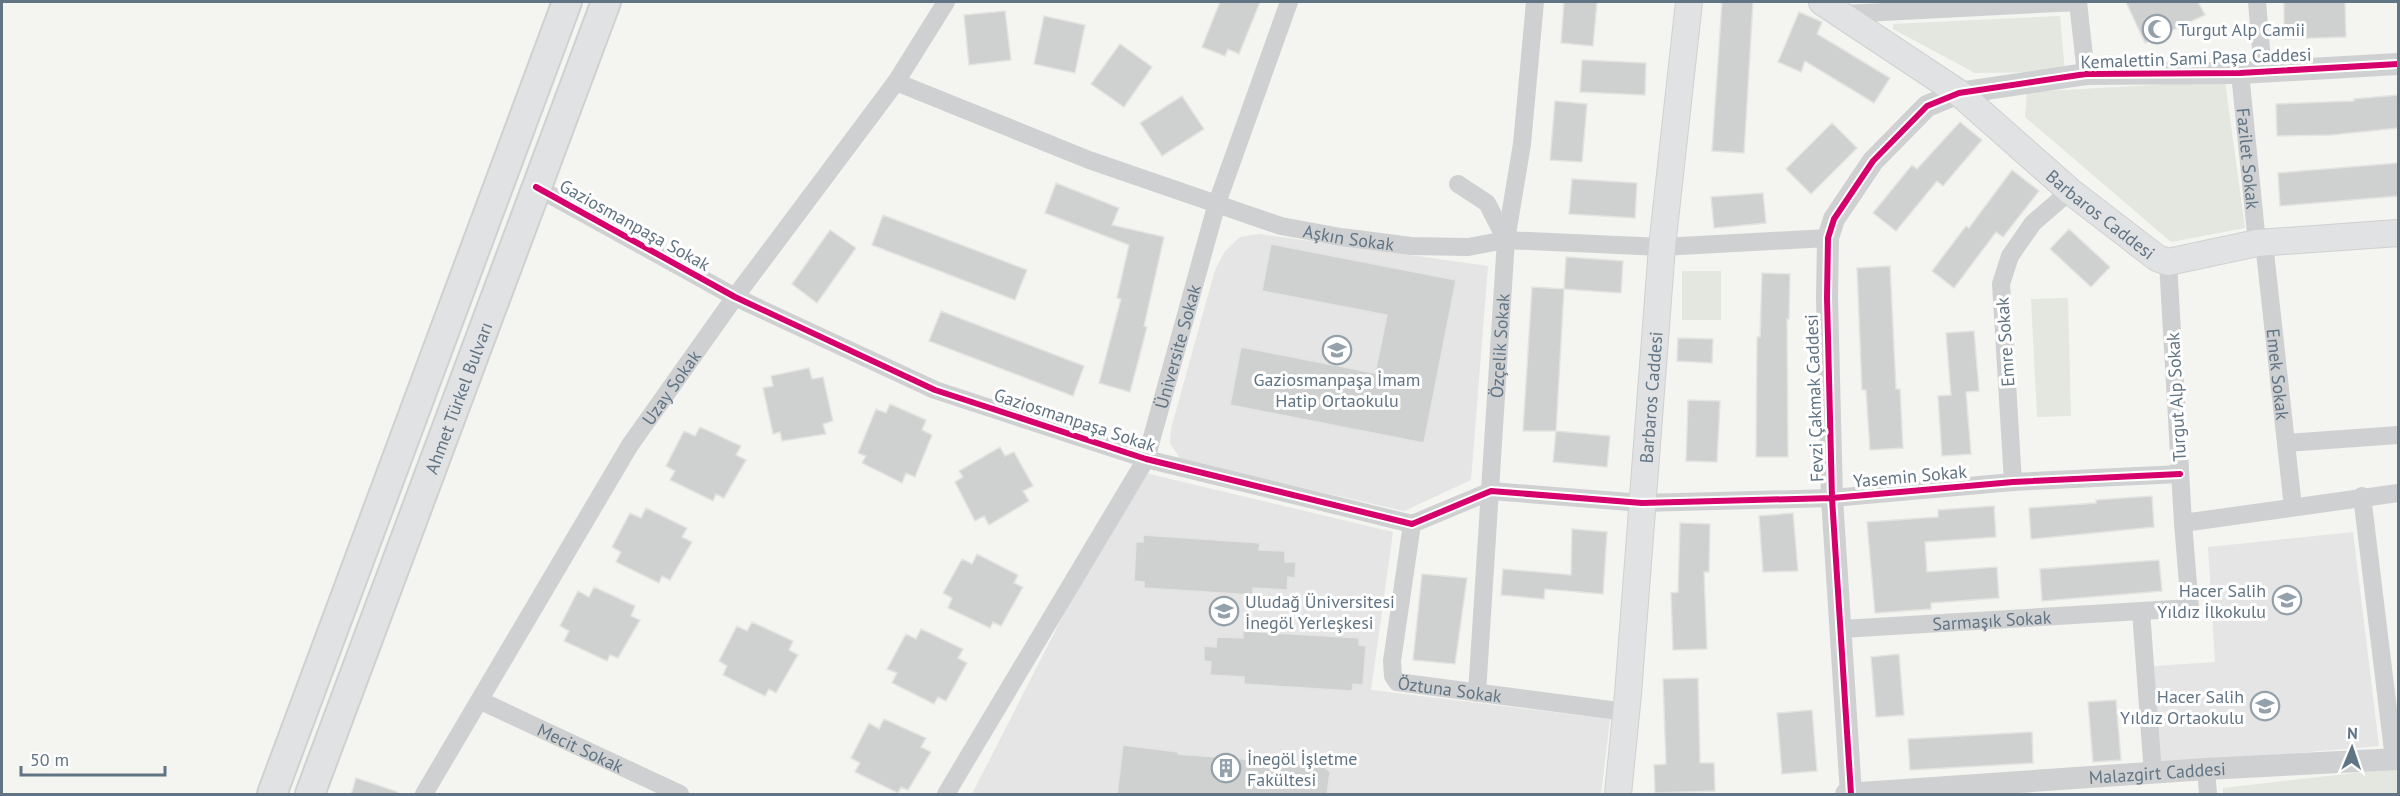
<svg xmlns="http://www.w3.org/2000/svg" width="2400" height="796" font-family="'PT Sans',sans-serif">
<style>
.built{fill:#e4e5e4}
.green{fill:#e3e7df}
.building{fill:#cfd0d0;stroke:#e3e3e1;stroke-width:1.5}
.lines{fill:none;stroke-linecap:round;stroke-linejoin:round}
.secondary-casing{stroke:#cfd1d1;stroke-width:28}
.primary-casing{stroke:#cfd1d1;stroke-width:32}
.minor{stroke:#cfd0d1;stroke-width:18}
.tertiary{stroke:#cfd0d1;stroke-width:22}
.secondary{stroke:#e1e2e3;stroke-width:26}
.primary{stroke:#e1e2e3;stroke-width:28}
.cycleway-casing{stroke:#fff;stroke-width:10}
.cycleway{stroke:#d6006c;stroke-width:6}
.labels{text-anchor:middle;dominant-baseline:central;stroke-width:6;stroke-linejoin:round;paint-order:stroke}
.poi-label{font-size:18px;fill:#617484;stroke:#fff;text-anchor:start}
.street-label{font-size:18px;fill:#617484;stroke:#fff}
</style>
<rect width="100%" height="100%" fill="#f4f4f1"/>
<path class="built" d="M1260 234 1488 266 1471 480 1404 511 1181 460 1170 443 1171 429 1215 270 1225 251 1240 237Z
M1137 471 1393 532 1371 690 1610 719 1601 794H972Z
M2353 532 2379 746 2159 765 2154 666 2215 662 2208 547Z"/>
<path class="green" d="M2060 16 2065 72 1975 73 1893 29V24Z
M2225 81 2245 228 2171 242 2025 117 2027 92Z
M1682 271H1721V320H1682Z
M2068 298 2071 416 2037 417 2031 299Z
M2398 768V794H2223V788Z"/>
<path class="building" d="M1220 2H1260L1239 54 1228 49 1225 56 1202 47Z
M1564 2H1597L1593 46 1561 43Z
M1722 2H1753L1744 153 1712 151Z
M2126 2H2198L2205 15 2145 43Z
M2284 2H2345L2346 37 2284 39Z
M1005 11 1011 60 969 65 964 15Z
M1799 12 1822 22 1817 34 1890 78 1874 103 1805 61 1801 72 1778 62Z
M1044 16 1085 25 1075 73 1034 64Z
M1120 44 1152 67 1124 107 1091 84Z
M1582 60 1646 63 1645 95 1580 92Z
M2398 95V128L2331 135 2277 136 2276 104 2354 101V99Z
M1182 96 1204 129 1162 156 1140 123Z
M1555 101 1587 104 1582 162 1550 160Z
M1960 122 1982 140 1943 186 1937 181 1896 231 1873 213 1912 165 1917 169Z
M1832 123 1857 148 1811 194 1786 169Z
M2398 163V196L2280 206 2278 173Z
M2012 170 2039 191 2003 237 1996 232 1954 288 1932 271 1966 226 1969 228Z
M1572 179 1637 183 1635 218 1569 214Z
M1056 183 1119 208 1112 225 1164 237 1144 326 1147 327 1130 392 1099 383 1121 299 1117 298 1129 245 1045 213Z
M1763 193 1766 223 1714 228 1711 197Z
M883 215 1027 270 1015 300 872 245Z
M2069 229 2110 267 2091 287 2050 249Z
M830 230 856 248 817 303 792 284Z
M1271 244 1456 280 1424 443 1230 405 1241 347 1375 373 1387 315 1262 291Z
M1566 257 1623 261 1621 293 1564 289Z
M1890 266 1896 389H1900L1903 448 1870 450 1866 390H1862L1857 268Z
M1762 273 1790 274 1789 319H1787L1788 457H1756L1757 337H1760Z
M1532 287 1564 289 1556 431H1523Z
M941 311 1084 366 1073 396 929 341Z
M1974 331 1979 391 1966 392 1971 454 1942 456 1938 396 1951 395 1946 333Z
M1678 338 1713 339 1712 363 1677 361Z
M809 368 812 379 823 377 833 421 823 424 826 434 782 441 780 432 773 434 763 388 773 386 771 376Z
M1688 400 1720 401 1717 462 1686 461Z
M890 404 926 420 922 430 932 435 915 477 906 473 902 483 862 463 866 456 858 453 876 409 886 413Z
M700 427 741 446 736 455 746 460 724 498 716 494 713 501 670 480 675 471 666 466 684 431 695 436Z
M1556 431 1610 436 1607 467 1553 462Z
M1000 447 1005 456 1014 452 1033 486 1023 491 1029 501 989 525 984 516 975 521 955 482 963 477 959 471Z
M2152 496 2154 527 2031 539 2029 508 2096 503V500Z
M1994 506 1996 537 1925 542 1927 572 1997 567 1999 598 1931 603V609L1875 613 1867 522 1938 517V510Z
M646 508 687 528 682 537 692 542 670 580 662 576 659 583 616 562 621 552 612 547 630 513 641 518Z
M1793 513 1798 571 1763 572 1759 516Z
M1680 523 1710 524 1709 572H1704L1707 649 1673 650 1671 593 1678 592Z
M1572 529 1607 532 1603 594 1545 589 1544 599 1501 595 1503 569 1571 575Z
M1143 535 1260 543 1259 550 1285 551V562H1296L1295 578 1288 577 1287 590 1253 588V595L1144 588V582L1134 581 1136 542H1143Z
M977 554 1018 575 1014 583 1023 587 1001 626 993 622 990 628 948 608 952 598 943 593 962 559 972 564Z
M2159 560 2162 591 2042 601 2040 569Z
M1422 574 1467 578 1455 664 1413 660Z
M594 587 635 606 631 616 640 620 618 658 610 655 607 661 564 641 569 631 560 626 578 591 589 597Z
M752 622 793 641 789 650 798 655 776 693 769 689 765 696 723 675 727 666 719 661 737 626 747 631Z
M921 629 963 649 958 658 967 663 946 701 938 697 934 704 892 683 897 673 887 669 906 634 916 639Z
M1243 631 1359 638V645L1366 646 1363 685 1353 684 1352 691 1244 684V677L1210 675 1211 662 1204 661V646L1216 647 1217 637 1243 638Z
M1899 654 1904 715 1876 717 1871 657Z
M1698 678 1700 763H1714L1715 791 1655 793 1654 765 1666 764 1663 679Z
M2116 700 2121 760 2093 762 2088 702Z
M1812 710 1817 771 1782 774 1777 713Z
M884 719 926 738 921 747 931 752 908 790 901 787 898 793 855 772 860 763 851 758 869 723 879 729Z
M2032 732 2033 763 1910 770 1908 739Z
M1123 745 1178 752V754L1322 765 1330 772 1327 795H1117Z
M356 778 398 792V795H351Z"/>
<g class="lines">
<g class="secondary-casing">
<g id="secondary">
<path id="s11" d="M1822 2 1959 93 2070 191 2157 258 2168 262 2257 243 2398 233"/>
<path id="s12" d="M1618 794 1628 694 1662 247 1689 2"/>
</g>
</g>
<g class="primary-casing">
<g id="primary">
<path d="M272 794 567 2"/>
<path id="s13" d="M310 794 606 2"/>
</g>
</g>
<g class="minor">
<path d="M2078 2 2086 74"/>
<path d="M2257 2 2263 72"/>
<path d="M1844 14 2078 2"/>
<path id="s1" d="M2240 73 2257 243"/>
<path id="s2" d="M896 82 1089 160 1281 226 1341 237 1411 246 1468 247 1506 240 1662 247 1828 238"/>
<path d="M1458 184 1487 203 1506 240"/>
<path d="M536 187 735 297 935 390 1146 459 1412 524 1491 491 1642 503 1832 498 2013 482 2180 474"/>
<path id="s3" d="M2264 243 2293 507"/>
<path d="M2286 443 2398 435"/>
<path d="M2013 482 2001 284 2010 256 2033 223 2070 191"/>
<path d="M2362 496 2394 759"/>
<path d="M2183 523 2398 493"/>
<path id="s4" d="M1412 524 1392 661 1393 676 1397 682 1626 712"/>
<path id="s5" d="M1842 629 2141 611"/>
<path id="s6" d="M1477 693 1506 240 1522 144 1535 2"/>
<path id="s7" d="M481 701 680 794"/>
<path d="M2206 769 2208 794"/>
<path d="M2153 774 2141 611 2190 608 2183 523 2168 262"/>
<path id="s8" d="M424 794 630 445 735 297 896 82 946 2"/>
<path id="s9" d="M946 794 1146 459 1217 203 1289 2"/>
</g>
<g class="tertiary">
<path id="s10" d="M1846 794 2206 769 2398 759"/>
<path d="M1851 794 1832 498 1827 298 1828 238 1834 219 1873 161 1927 106 1959 93 2086 74 2240 73 2398 64"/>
</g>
<use href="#secondary" class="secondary"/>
<use href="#primary" class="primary"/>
<g class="cycleway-casing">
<path id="cycleway" d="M536 187 735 297 935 390 1146 459 1412 524 1491 491 1642 503 1832 498 2013 482 2180 474
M1851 794 1832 498 1827 298 1828 238 1834 219 1873 161 1927 106 1959 93 2086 74 2240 73 2398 64"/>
</g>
<use href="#cycleway" class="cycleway"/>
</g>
<defs>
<g id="mosque-ring" transform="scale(1.5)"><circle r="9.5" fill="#fff" stroke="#94a1aa" stroke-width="1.5"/><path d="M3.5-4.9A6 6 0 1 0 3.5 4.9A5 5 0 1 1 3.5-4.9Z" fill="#94a1aa"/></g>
<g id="school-ring" transform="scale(1.5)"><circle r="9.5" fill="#fff" stroke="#94a1aa" stroke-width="1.5"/><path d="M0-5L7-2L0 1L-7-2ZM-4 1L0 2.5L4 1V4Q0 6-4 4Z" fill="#94a1aa"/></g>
<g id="university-ring" transform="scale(1.5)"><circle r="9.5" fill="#fff" stroke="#94a1aa" stroke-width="1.5"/><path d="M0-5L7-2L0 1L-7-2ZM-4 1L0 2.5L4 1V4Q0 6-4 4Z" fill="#94a1aa"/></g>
<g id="building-ring" transform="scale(1.5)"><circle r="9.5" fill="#fff" stroke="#94a1aa" stroke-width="1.5"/><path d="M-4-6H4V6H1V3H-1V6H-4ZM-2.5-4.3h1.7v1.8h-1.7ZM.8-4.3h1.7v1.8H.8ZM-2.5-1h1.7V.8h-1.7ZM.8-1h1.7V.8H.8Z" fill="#94a1aa"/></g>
</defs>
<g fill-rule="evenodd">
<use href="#mosque-ring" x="2157" y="29"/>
<use href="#school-ring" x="1337" y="350"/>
<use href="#school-ring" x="2287" y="600"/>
<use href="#university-ring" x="1224" y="611"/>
<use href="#school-ring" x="2265" y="706"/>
<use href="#building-ring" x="1226" y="768"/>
</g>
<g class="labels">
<g class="poi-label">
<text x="2178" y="29">Turgut Alp Camii</text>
<text x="1337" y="379" text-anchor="middle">Gaziosmanpaşa İmam<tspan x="1337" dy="21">Hatip Ortaokulu</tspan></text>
<text x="2266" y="590" text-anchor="end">Hacer Salih<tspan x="2266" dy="21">Yıldız İlkokulu</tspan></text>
<text x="1245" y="601">Uludağ Üniversitesi<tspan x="1245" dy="21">İnegöl Yerleşkesi</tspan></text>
<text x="2244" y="696" text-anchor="end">Hacer Salih<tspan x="2244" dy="21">Yıldız Ortaokulu</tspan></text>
<text x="1247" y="758">İnegöl İşletme<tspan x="1247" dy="21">Fakültesi</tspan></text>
</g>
<g class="street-label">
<text transform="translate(2196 58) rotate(-2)">Kemalettin Sami Paşa Caddesi</text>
<text stroke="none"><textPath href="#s1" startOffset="86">Fazilet Sokak</textPath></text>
<text stroke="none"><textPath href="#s11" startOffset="351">Barbaros Caddesi</textPath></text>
<text transform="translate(635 225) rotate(29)">Gaziosmanpaşa Sokak</text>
<text stroke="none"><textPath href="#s2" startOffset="480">Aşkın Sokak</textPath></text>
<text transform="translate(2005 342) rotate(-94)">Emre Sokak</text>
<text stroke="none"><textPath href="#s9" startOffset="507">Üniversite Sokak</textPath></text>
<text stroke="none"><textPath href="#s6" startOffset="348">Özçelik Sokak</textPath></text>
<text stroke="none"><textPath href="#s3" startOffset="132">Emek Sokak</textPath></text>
<text stroke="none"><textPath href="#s8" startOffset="476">Uzay Sokak</textPath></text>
<text transform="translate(2176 397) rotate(-93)">Turgut Alp Sokak</text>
<text stroke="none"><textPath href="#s13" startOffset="423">Ahmet Türkel Bulvarı</textPath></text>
<text stroke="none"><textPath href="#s12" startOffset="398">Barbaros Caddesi</textPath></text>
<text transform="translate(1814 398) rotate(-92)">Fevzi Çakmak Caddesi</text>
<text transform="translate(1075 420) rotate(18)">Gaziosmanpaşa Sokak</text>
<text transform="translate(1910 476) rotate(-5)">Yasemin Sokak</text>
<text stroke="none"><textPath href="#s5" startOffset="150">Sarmaşık Sokak</textPath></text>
<text stroke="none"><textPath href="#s4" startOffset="214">Öztuna Sokak</textPath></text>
<text stroke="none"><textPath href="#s7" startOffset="110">Mecit Sokak</textPath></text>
<text stroke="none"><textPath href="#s10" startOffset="312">Malazgirt Caddesi</textPath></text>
</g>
</g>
<rect width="2400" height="796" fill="none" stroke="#617484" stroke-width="6"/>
<g transform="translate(2352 748) rotate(2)" stroke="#ffffff" stroke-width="4.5" paint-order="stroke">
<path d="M0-4.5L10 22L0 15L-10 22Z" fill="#617484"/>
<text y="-9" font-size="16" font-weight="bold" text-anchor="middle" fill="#617484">N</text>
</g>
<path d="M21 766v9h144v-9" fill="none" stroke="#617484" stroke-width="3"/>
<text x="30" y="766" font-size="18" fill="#617484" stroke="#ffffff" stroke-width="4.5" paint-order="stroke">50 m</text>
</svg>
